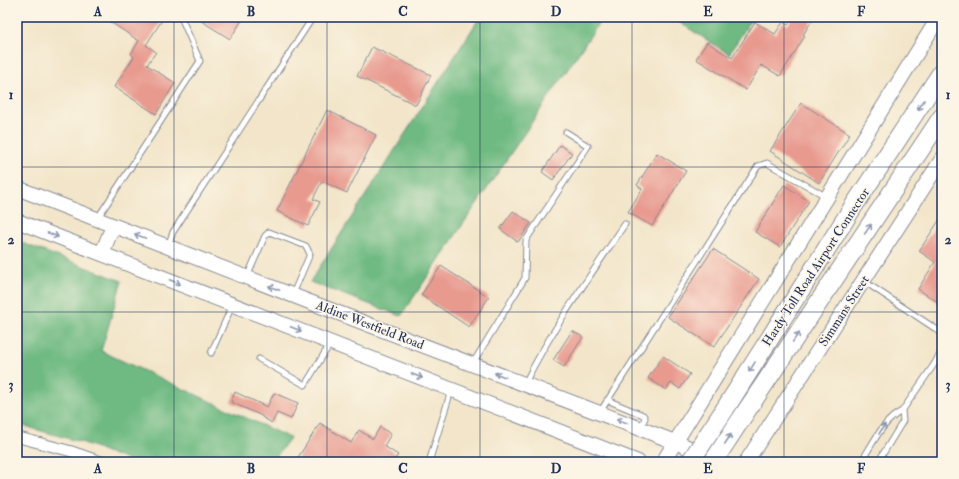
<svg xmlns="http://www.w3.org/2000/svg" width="959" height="479" font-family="'IM FELL Double Pica',serif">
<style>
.forest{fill:#6eba82;stroke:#447470}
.building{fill:#e89a8f}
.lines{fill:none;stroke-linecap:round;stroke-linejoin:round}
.lane-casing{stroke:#868a94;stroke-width:7}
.street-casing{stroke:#868a94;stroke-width:12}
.secondary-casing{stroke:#868a94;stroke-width:16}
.highway-casing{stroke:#868a94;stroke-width:20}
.lane{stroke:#fff;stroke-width:5}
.street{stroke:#fff;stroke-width:10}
.secondary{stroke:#fff;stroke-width:14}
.highway{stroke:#fff;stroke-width:18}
.highway-bridge-casing{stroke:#868a94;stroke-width:20;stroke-linecap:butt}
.highway-bridge{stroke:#fff;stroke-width:18}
.oneway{stroke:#8d97ae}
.grid{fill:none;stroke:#1b2f5e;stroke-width:1;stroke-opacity:0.55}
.labels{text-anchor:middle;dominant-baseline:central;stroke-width:3;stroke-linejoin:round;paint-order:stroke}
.street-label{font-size:13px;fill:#1b2f5e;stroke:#fcf5e5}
.neatline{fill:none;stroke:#1b2f5e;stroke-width:1.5}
.grid-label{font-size:13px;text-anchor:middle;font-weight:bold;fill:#1b2f5e}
</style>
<rect width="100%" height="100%" fill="#fcf5e5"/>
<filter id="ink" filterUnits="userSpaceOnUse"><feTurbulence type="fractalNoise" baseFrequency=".025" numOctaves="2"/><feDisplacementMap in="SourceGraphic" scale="8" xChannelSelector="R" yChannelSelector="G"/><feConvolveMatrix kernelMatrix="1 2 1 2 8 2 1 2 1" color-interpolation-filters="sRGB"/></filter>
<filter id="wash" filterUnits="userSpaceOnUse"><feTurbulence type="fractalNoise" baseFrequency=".012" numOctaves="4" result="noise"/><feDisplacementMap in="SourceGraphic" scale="16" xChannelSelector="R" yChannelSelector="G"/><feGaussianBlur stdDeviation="0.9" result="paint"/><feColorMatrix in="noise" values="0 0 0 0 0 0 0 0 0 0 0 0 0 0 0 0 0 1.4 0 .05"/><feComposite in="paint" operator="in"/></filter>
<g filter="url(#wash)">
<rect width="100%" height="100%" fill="#f2e5c9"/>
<path class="forest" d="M480 17H603L401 316 310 282Z
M671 17H753L729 54Z
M17 241 122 281 101 351 290 438 272 462H132L84 443 17 424Z"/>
<g id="blocks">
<path class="building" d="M103 17H164L146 45 156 52 147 65 175 83 156 114 114 87 134 57 131 54 139 41Z
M195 17H244L230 39Z
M793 17H814L803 35 805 36 780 76 761 65 746 90 696 59 707 42 732 58 755 22 775 34 783 22 788 25Z
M372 47 431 75 416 105 357 76Z
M801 103 850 134 819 183 770 151Z
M327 110 376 135 347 193 322 181 313 199 320 202 308 226 277 211Z
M560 145 572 153 553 180 542 172Z
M657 153 686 171 652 226 628 212 642 189 637 185Z
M784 185 809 201 780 247 755 232Z
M513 211 531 223 518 242 500 229Z
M942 216V305L918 289 935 262 919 251Z
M713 249 759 279 714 347 668 317Z
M441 266 489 297 469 327 421 295Z
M572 331 583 337 564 367 553 360Z
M663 356 690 374 680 389 671 383 666 390 648 378Z
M235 392 267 407 274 393 298 403 291 419 277 413 272 423 262 417V416L231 402Z
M320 423 351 443 359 430 373 439 380 427 391 434 384 446 398 455 393 462H295Z"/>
</g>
</g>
<g filter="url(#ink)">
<use href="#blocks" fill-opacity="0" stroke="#868a94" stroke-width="1"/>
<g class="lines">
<g class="lane-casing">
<path id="lane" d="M97 219 200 61 181 17
M168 246 173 232 313 17
M247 277 265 236 269 232 306 246 310 254 293 294
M865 282 942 333
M211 353 232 306
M259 359 305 385 330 344
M473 363 525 278 526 240 588 146 566 132
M525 383C553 327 590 276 625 224
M607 400 643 415 645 418 641 427
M902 411 933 366 942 351
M600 412 758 166 767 163 827 197
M429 462 451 391
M861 462C873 444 882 421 902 411L903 421 878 462"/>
</g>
<g class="street-casing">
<path id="street" d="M17 437 70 451 102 462"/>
</g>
<g class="secondary-casing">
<path id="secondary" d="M17 188 302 299 675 442 723 462
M17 221 638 462
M102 253 113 226
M663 462 939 17
M746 462 942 159"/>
</g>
<g class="highway-casing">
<path id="highway" d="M725 409 853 207 942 72
M743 416 942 117"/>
</g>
<use href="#lane" class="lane"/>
<use href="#street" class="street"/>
<use href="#secondary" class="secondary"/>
<use href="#highway" class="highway"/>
<g class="highway-bridge-casing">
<path id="highway-bridge" d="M690 462 725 409
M713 462 743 416"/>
</g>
<use href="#highway-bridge" class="highway-bridge"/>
</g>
<defs><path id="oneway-shaft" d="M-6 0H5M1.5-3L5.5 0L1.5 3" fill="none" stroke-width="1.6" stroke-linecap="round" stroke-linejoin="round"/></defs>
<g class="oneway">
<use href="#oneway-shaft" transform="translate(921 105) rotate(123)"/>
<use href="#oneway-shaft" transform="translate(868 229) rotate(-56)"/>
<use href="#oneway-shaft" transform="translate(53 235) rotate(21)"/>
<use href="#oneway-shaft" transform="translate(140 236) rotate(-159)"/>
<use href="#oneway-shaft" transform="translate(175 282) rotate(22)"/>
<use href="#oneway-shaft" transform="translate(274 288) rotate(-159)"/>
<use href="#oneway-shaft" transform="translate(296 329) rotate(21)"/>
<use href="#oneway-shaft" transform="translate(796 337) rotate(-56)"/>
<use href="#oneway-shaft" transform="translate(752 367) rotate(122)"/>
<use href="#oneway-shaft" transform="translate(500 375) rotate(-159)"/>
<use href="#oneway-shaft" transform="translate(417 376) rotate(21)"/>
<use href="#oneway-shaft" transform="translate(622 421) rotate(-159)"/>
<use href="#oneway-shaft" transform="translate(882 429) rotate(-58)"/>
<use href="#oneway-shaft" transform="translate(728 439) rotate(-57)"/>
</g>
</g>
<path class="grid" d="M174 17V462M327 17V462M480 17V462M632 17V462M784 17V462M17 167H942M17 312H942"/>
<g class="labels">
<g class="street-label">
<text transform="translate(816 267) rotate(-57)">Hardy Toll Road Airport Connector</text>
<text transform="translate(844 311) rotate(-57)">Simmans Street</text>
<text transform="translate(370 325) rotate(21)">Aldine Westfield Road</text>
</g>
</g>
<rect width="959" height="479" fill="none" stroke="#fcf5e5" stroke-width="44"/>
<rect x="22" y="22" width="915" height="435" class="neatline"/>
<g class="grid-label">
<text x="98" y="16">A</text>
<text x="251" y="16">B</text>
<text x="403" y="16">C</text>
<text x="556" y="16">D</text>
<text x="708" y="16">E</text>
<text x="861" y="16">F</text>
<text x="11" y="99">1</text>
<text x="948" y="99">1</text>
<text x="11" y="244">2</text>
<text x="948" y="244">2</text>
<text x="11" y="389">3</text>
<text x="948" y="389">3</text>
<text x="98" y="473">A</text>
<text x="251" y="473">B</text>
<text x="403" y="473">C</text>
<text x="556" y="473">D</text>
<text x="708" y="473">E</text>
<text x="861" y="473">F</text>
</g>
</svg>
